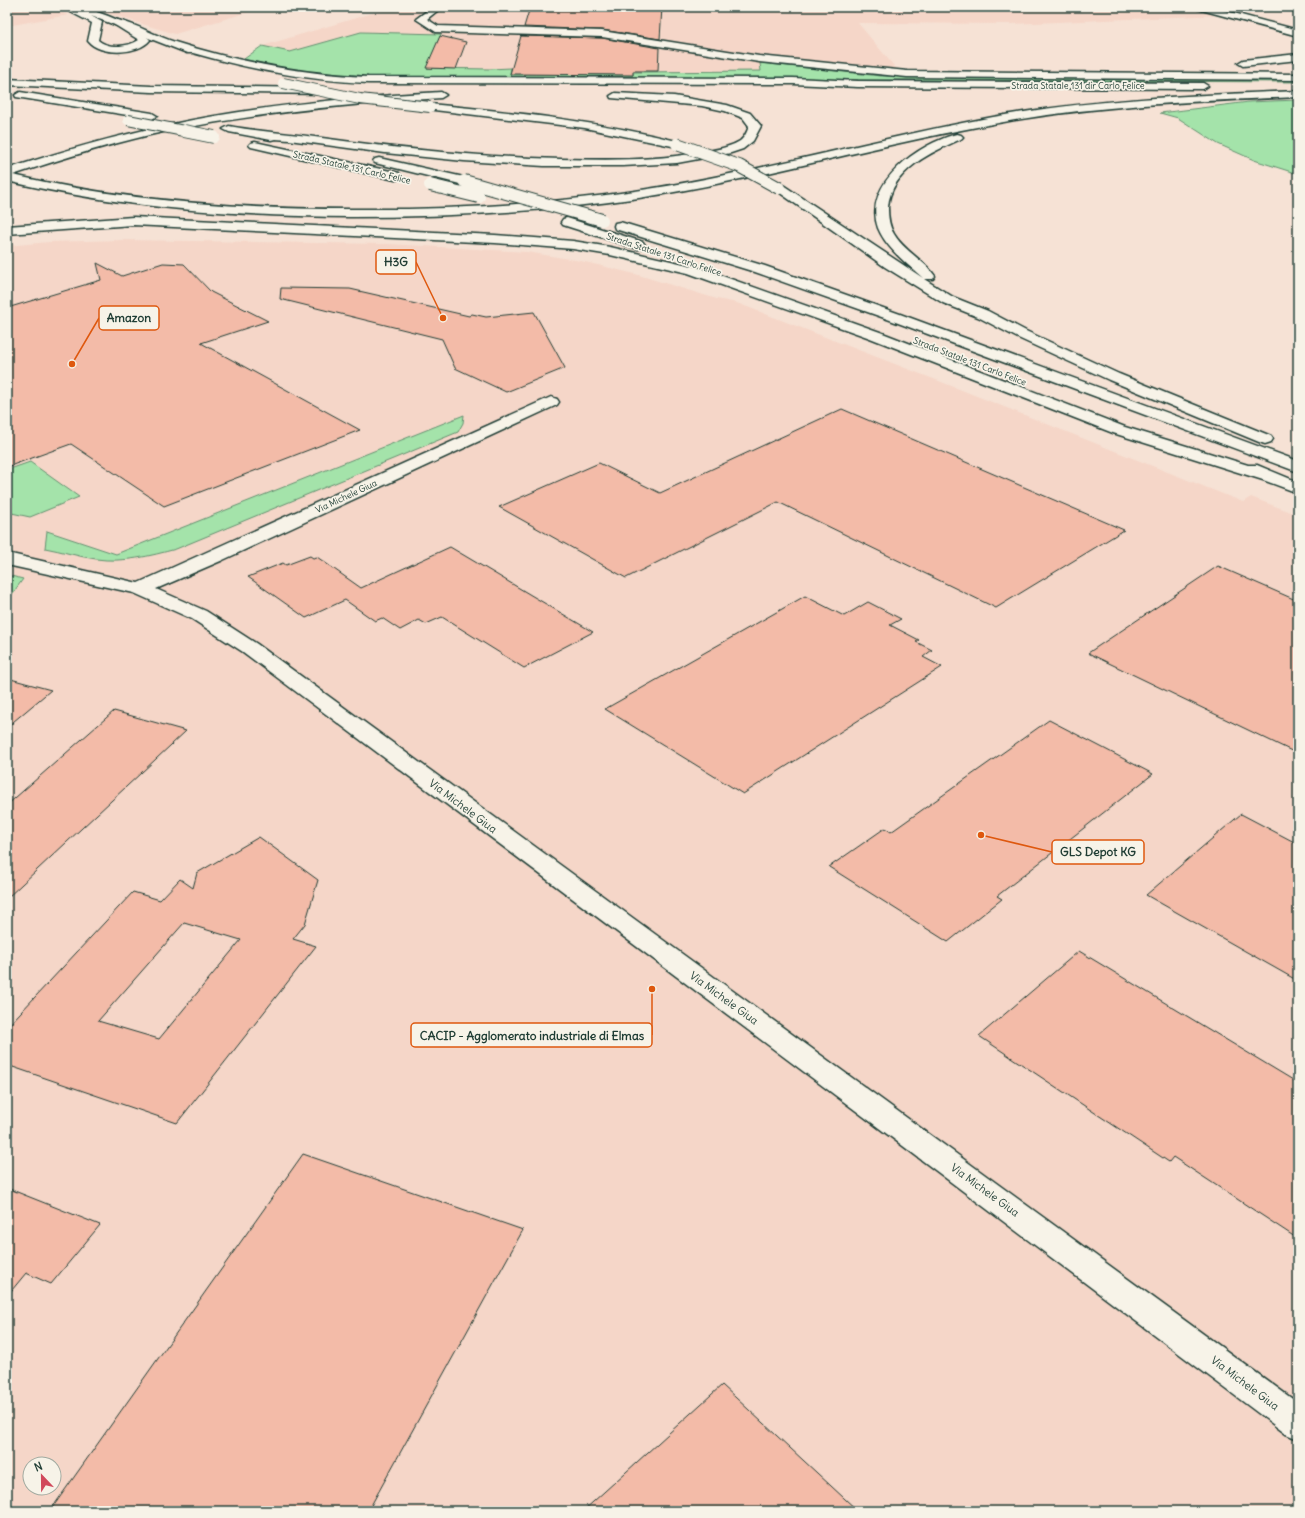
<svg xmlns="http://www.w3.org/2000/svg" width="1305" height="1518" font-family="Delius,sans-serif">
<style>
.built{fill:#f5d6c8;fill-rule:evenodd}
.green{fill:#a4e3aa;stroke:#62906f}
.building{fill:#f3bba8;stroke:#1f3d34;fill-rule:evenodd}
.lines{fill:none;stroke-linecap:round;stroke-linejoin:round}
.minor-casing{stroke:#1f3d34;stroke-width:3}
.major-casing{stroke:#1f3d34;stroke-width:3}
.highway-casing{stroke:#1f3d34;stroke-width:3}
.minor{fill:#f7f3e8;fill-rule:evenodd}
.major{fill:#f7f3e8;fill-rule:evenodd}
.highway{fill:#f7f3e8;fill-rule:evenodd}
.highway-bridge-far1-casing{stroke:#1f3d34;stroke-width:12;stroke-linecap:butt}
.highway-bridge-casing{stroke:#1f3d34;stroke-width:14;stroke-linecap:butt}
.highway-bridge-far1{stroke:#f7f3e8;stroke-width:10}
.highway-bridge{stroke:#f7f3e8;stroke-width:12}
.labels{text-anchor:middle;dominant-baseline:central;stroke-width:3.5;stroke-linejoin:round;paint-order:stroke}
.far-street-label{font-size:9px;fill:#1f3d34;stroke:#f7f3e8}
.street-label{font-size:11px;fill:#1f3d34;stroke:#f7f3e8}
.leader{fill:none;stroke:#de580e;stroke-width:1.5}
.callout-dot{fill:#de580e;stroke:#f7f3e8;stroke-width:1.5}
.callout{fill:#f7f3e8;stroke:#de580e;stroke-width:1.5}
.callout-label{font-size:12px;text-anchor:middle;font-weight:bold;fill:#1f3d34}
</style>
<rect width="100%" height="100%" fill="#f6e2d5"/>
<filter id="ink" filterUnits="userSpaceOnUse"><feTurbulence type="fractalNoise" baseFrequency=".025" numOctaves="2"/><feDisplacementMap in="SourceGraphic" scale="8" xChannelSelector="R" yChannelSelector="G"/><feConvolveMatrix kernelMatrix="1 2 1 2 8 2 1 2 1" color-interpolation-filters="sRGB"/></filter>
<g filter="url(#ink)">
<path class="built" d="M7 7H47L68 15 7 26Z
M87 7H265L175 34Z
M393 7H1233L1223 15 1011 24 858 23 899 72 344 76 262 46Z
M122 240 388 244 527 252 581 261 635 274 717 299 737 303 944 383 1243 502 1251 497 1298 515V1511H7V246L49 242ZM30 1464H54V1488H30Z"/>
<path class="green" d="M361 32 441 34 427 68 490 69 511 68 510 74 633 75V72L761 71 760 63 881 76 1298 79V82L379 77C333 75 289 71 244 59L262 46 290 52Z
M1298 100V174L1254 160 1218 144 1178 118 1160 113 1249 102Z
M464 415 463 423 458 432 176 549C150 556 123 563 96 559 79 557 62 551 45 548L47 531 116 554Z
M30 462 79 497 30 517 7 512V470Z
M7 575 23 579 10 597 7 596Z"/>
<path class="building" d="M530 7H662L660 39 602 30 524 27Z
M440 36 466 42 456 69 426 68Z
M521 36 602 38 659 48 658 71H633V75L510 74Z
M97 263 122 276 163 263 184 264 211 292 268 321 201 343 360 430 164 506 71 444 7 467V308L101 280Z
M281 288 350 289 469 316 472 314 486 317 534 312 565 368 506 392 455 368 442 339 280 299Z
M842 409 1124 530 996 608 778 502 626 578 499 507 599 463 660 493Z
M450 547 593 632 524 668 442 617 426 624 419 620 400 630 382 618 375 621 345 600 306 618 248 577 283 563 286 565 310 556 313 558 317 557 361 588Z
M1218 566 1298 601V754L1088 653Z
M805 596 844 616 868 602 901 619 890 625 919 640 916 642 932 650 923 657 942 667 743 794 605 709Z
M7 678 51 690 7 727Z
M114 711 186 731 7 898V805Z
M1049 720 1153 774 997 896 1002 899 948 942 829 867 885 828 891 832Z
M1241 814 1298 844V981L1146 895Z
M259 837 318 880 305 924 293 939 316 946 177 1123 7 1065V1027L133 892 160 900 180 879 193 888 197 873ZM184 923 241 940 159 1039 98 1021Z
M1079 951 1298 1083V1239L1173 1157 1169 1162 979 1036Z
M303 1154 523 1230 368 1511H50Z
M7 1188 100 1225 51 1284 26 1273 7 1296Z
M722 1385 858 1511H583Z"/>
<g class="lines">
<g class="minor-casing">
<path id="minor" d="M92 7H100L95 15 92 16 87 13Z
M432 7H442L427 19 438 26 602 31 759 56 907 71 1298 74V80L907 77 759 62 602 37 436 32 416 19Z
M1197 7H1211L1298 30V36L1198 9Z
M1298 54V60L1243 66 1238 63 1243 60Z
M551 397 557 399 559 402 557 405 223 560 156 589 206 611 257 644 1298 1403V1439L1286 1434 895 1140 243 652 192 619 134 593 7 565V553L138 583Z"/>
</g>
<g class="major-casing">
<path id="major" d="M61 7C87 7 112 15 134 29 140 33 146 35 150 40 138 55 100 56 88 41L92 23ZM91 16 115 25 139 40C128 47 108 49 98 40L102 22Z"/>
</g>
<g class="highway-casing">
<path id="highway" d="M118 20C138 25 156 36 175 42 238 62 302 74 368 77L793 78 858 81 1203 83 1208 86 1203 89 858 87 793 84 368 83C306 80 253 70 193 53H187L115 25 113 23 115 21Z
M7 79 151 86 326 88 331 91 326 94 151 92 7 85Z
M1298 91V97C1201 101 1100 105 1004 122 882 143 762 179 639 198 544 212 448 217 351 217 235 216 120 208 7 181V169C60 152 113 136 168 125 258 106 349 97 441 92L446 95 441 98C349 104 258 113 168 131 115 142 64 158 13 175 124 201 236 209 349 209 445 210 541 205 635 191 756 173 873 139 993 117 1092 99 1198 95 1298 91Z
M20 92 152 113 157 116 152 119 16 97 15 95Z
M615 93 674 96 727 105 750 113 761 126 753 141 743 149 731 153 677 163 623 166H544L464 161 385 153 289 140 275 139 271 140 229 132 223 129 229 126C260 132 291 133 322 138 401 149 480 157 560 159 605 160 652 161 696 153 711 150 727 149 740 141 745 137 747 132 749 126L743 118 725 111 702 106 611 98 610 96Z
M430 104C514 112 598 121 681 142L683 144 681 146 677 147 585 128 426 109 425 107 426 105Z
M957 134 961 135 963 137 961 139C932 152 891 170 888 207 888 217 889 226 894 234 904 251 924 260 935 276L933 279H924L953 297 988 311 1026 331 1119 374 1271 436 1273 439 1271 442 1265 444 1259 442 1109 380 1016 337 978 317 943 303 885 267 773 188 775 185H783L923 278C907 264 886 248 878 228 862 183 920 143 957 134Z
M255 142 395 172 399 173 401 176 399 179 395 180 251 147 249 145 251 143Z
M379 158 468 178 470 181 468 184 464 185 375 163 373 161 375 159Z
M133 217 495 235 573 241 610 247 697 267 880 332 1125 427 1248 465H1257L1298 482V493L1263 480 1113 433 870 338 688 273 610 255 573 249 495 243 133 225 7 234V226Z
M567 218 643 242 645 245 643 248 638 249 563 225 561 222 563 219Z
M620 222 765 266 900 314 1298 461V472L890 320 755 272 615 229 614 226 615 223Z"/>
</g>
<use href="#minor" class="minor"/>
<use href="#major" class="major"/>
<use href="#highway" class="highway"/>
<g class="highway-bridge-far1-casing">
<path id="highway-bridge-far1" d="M283 83 360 99 430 107
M128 120 189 132"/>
</g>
<g class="highway-bridge-casing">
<path id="highway-bridge" d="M184 131 214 137
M677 144 739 166 779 188
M464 181 602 220
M430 185 479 197"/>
</g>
<use href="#highway-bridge-far1" class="highway-bridge-far1"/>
<use href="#highway-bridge" class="highway-bridge"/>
</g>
</g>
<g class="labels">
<g class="far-street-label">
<text x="1078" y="85">Strada Statale 131 dir Carlo Felice</text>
<text transform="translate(352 167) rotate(13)">Strada Statale 131 Carlo Felice</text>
<text transform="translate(664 254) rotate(18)">Strada Statale 131 Carlo Felice</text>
<text transform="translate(970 361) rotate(21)">Strada Statale 131 Carlo Felice</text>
<text transform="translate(346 496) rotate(-25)">Via Michele Giua</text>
</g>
<g class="street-label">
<text transform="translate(463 806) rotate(37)">Via Michele Giua</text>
<text transform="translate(724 998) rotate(36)">Via Michele Giua</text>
<text transform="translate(985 1190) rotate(36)">Via Michele Giua</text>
<text transform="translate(1245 1383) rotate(37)">Via Michele Giua</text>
</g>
</g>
<path class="leader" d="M443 318L416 262M72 364L99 318M981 835L1052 852M652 989L652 1035"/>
<g class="callout-dot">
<circle cx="443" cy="318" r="4"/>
<circle cx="72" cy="364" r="4"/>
<circle cx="981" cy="835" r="4"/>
<circle cx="652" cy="989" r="4"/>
</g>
<g class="callout">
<rect x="376" y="250" width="40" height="24" rx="4"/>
<rect x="99" y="306" width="60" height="24" rx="4"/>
<rect x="1052" y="840" width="92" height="24" rx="4"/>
<rect x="411" y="1023" width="241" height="24" rx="4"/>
</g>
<g class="callout-label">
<text x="396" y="266">H3G</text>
<text x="129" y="322">Amazon</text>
<text x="1098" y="856">GLS Depot KG</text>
<text x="532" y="1040">CACIP - Agglomerato industriale di Elmas</text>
</g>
<rect width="1305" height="1518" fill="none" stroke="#f7f3e8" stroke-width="24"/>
<rect x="12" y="12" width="1281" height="1494" fill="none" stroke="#1f3d34" stroke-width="1.5" filter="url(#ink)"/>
<g transform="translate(42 1476) rotate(338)"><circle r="19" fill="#f7f3e8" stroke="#a1aaa0"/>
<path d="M0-3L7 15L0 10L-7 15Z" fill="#d1495b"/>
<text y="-6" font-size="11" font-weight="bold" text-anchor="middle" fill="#1f3d34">N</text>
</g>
</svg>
